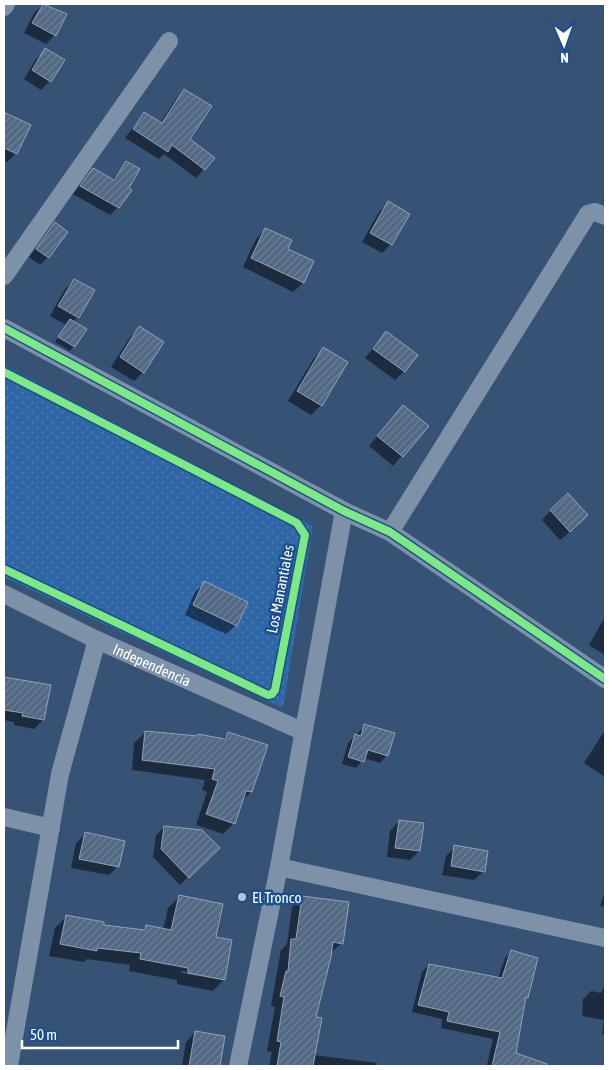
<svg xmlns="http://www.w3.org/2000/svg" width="609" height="1070" font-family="'Asap Condensed',sans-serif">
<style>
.green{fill:url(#green-dots)}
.shadow{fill:#0007;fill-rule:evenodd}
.building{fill:url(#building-hatch);stroke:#92a2b6}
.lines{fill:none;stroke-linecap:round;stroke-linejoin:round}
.minor{stroke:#7d92a8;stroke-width:18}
.cycleway-casing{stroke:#1b4f8f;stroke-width:11}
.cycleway{stroke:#7ce984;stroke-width:8}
.poi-dot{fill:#b9c2ce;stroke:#1b4f8f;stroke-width:2}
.labels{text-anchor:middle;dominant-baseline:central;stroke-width:5;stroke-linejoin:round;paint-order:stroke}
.street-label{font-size:15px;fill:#fff;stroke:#1b4f8f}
.poi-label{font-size:15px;fill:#fff;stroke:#1b4f8f;text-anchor:start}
</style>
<defs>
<pattern id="green-dots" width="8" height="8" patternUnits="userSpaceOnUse" patternTransform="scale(1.25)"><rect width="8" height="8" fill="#2f66a5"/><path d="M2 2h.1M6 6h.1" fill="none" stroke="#4e7db2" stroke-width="1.8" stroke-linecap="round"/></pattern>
<pattern id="building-hatch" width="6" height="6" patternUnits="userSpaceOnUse" patternTransform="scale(1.25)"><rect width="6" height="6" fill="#526984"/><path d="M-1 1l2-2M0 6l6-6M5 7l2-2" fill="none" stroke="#6c8096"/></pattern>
</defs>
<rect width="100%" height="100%" fill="#365274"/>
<path class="green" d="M4 365 313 526 283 708 4 577Z"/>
<path class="shadow" d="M43 4 65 15 55 35 46 44 24 33 34 13Z
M46 50 50 81 41 90 24 79 36 59Z
M184 90 189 139 204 169 196 178 164 154 159 159 125 138 144 113 160 123 176 99Z
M4 111 30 125 16 153 7 162 4 161Z
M126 162 118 207 110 215 73 194 93 169 112 180Z
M389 203 391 244 382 253 362 242 379 212Z
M55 224 48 257 40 265 29 257Z
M265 230 286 250 312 262 303 283 293 292 243 267 256 239Z
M75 280 78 317 73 322 85 329 70 351 55 342 66 325 50 316 65 289Z
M139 328 143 372 134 381 111 367 130 337Z
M386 333 404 371 395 380 365 358Z
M324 349 347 362 321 405 311 415 288 401 314 358Z
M394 416 427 426 393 466 369 446Z
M551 510 578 525 560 540 542 520Z
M205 583 236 625 226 634 185 615 195 592Z
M605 617V655L589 645Z
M4 679 50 686 43 720 34 729 14 725V722L4 720Z
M365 726 387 755 380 763 364 758 356 768 342 764 348 743Z
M605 730V777L584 763Z
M146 732 197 737 198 735 222 739 228 733 251 792 241 801 234 823 223 834 196 825 207 792 202 790 205 780 132 770 134 743Z
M399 821 419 851 410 860 387 857 390 831Z
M164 827 218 848 180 885 153 857 156 835Z
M85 834 118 866 109 875 71 868 76 843Z
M455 847 484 871 474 880 442 875 446 856Z
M605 891V907L600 906Z
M180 896 214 938 224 979 213 991 177 984V980L129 971 130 965 87 959 84 962 49 956 55 928 67 916 102 926 142 931 146 927 163 930 168 908ZM182 971 217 977V979L181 973Z
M302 897 342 943 330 953 314 1018V1055L377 1063 376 1066H269L272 1052 267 1051 275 1007 271 1006 281 950 287 944 292 907Z
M512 951 527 997 524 1000 514 1053 549 1066H482L487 1065 493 1039 441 1028 442 1019 412 1012 422 972 429 965 498 978 505 958Z
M605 985V1034H602L604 1020 582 1016 583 999 591 991 601 993Z
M195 1032 224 1037 219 1066H182L186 1042Z"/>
<path class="building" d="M43 4 67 14 56 36 32 23Z
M45 48 65 60 51 82 32 70Z
M184 89 212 106 190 139 215 158 205 170 172 145 168 152 133 129 144 112 162 123Z
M4 112 31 125 17 154 4 148Z
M126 161 140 169 129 188 132 190 119 208 80 186 93 168 114 180Z
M388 201 410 214 392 245 370 233Z
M55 222 68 232 49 258 36 249Z
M265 228 292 240 288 249 314 261 304 283 251 258Z
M74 279 95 290 79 318 58 306Z
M70 319 87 329 75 347 58 337Z
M139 326 164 342 144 373 120 357Z
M386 331 418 355 405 372 373 349Z
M323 347 348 362 322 406 297 391Z
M403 405 429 426 403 457 377 436Z
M568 493 588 515 570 532 550 510Z
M204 581 248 602 237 626 193 605Z
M4 677 51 685 44 720 22 716 23 713 4 710Z
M364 724 395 733 388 756 368 750 364 762 348 757 355 734 361 736Z
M145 731 198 736V734L225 739 228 732 268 745 252 792 246 791 235 824 206 814 218 781 212 779 215 769 142 760Z
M399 820 424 823 420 851 395 848Z
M164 826 202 830 220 848 189 878 161 849Z
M85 832 125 841 119 867 79 859Z
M454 845 488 851 485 872 451 866Z
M179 895 223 904 216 937 232 940 225 980 188 973V968L140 959 141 953 97 948V951L60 944 66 915 104 922V925L145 930 146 925 171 930Z
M302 896 349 902 343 944 333 942 331 957 316 1017 322 1018 313 1066H277L281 1042 277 1041 284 997 280 996 286 971H288L291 939H296Z
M511 950 538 958 528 998 526 997 516 1053 547 1064V1066H492L500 1032 447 1021 449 1012 418 1005 429 964 502 978Z
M195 1031 225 1036 220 1066H189Z"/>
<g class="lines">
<g class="minor">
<path d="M4 7 6 4"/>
<path d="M4 276 169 41"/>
<path d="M4 328 344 511 390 532 605 679"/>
<path d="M390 532 588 214 595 212 605 216"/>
<path id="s1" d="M4 594 97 640 302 731"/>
<path d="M4 817 51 828"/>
<path d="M279 867 605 938"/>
<path d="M9 1066 60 774 97 640"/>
<path d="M238 1066 279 867 344 511"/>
</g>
<g class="cycleway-casing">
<path id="cycleway" d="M4 328 344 511 390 532 605 679
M4 372 297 523 305 535 275 690 272 694 268 695 4 569"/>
</g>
<use href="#cycleway" class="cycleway"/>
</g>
<circle class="poi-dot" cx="242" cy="897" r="5"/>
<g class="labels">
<g class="street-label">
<text transform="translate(280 589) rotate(-79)">Los Manantiales</text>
<text stroke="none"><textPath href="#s1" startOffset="164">Independencia</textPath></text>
</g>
<g class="poi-label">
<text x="252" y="897">El Tronco</text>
</g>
</g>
<rect width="609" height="1070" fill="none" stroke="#ffffff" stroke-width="10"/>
<g transform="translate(564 45) rotate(178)" stroke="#1b4f8f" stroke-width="4" paint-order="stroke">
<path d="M0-4L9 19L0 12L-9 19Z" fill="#ffffff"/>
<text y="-8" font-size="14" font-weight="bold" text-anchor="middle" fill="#ffffff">N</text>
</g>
<path d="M22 1040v8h156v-8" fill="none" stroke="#ffffff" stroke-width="2.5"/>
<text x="30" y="1040" font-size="15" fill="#ffffff" stroke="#1b4f8f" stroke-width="4" paint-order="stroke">50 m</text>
</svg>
